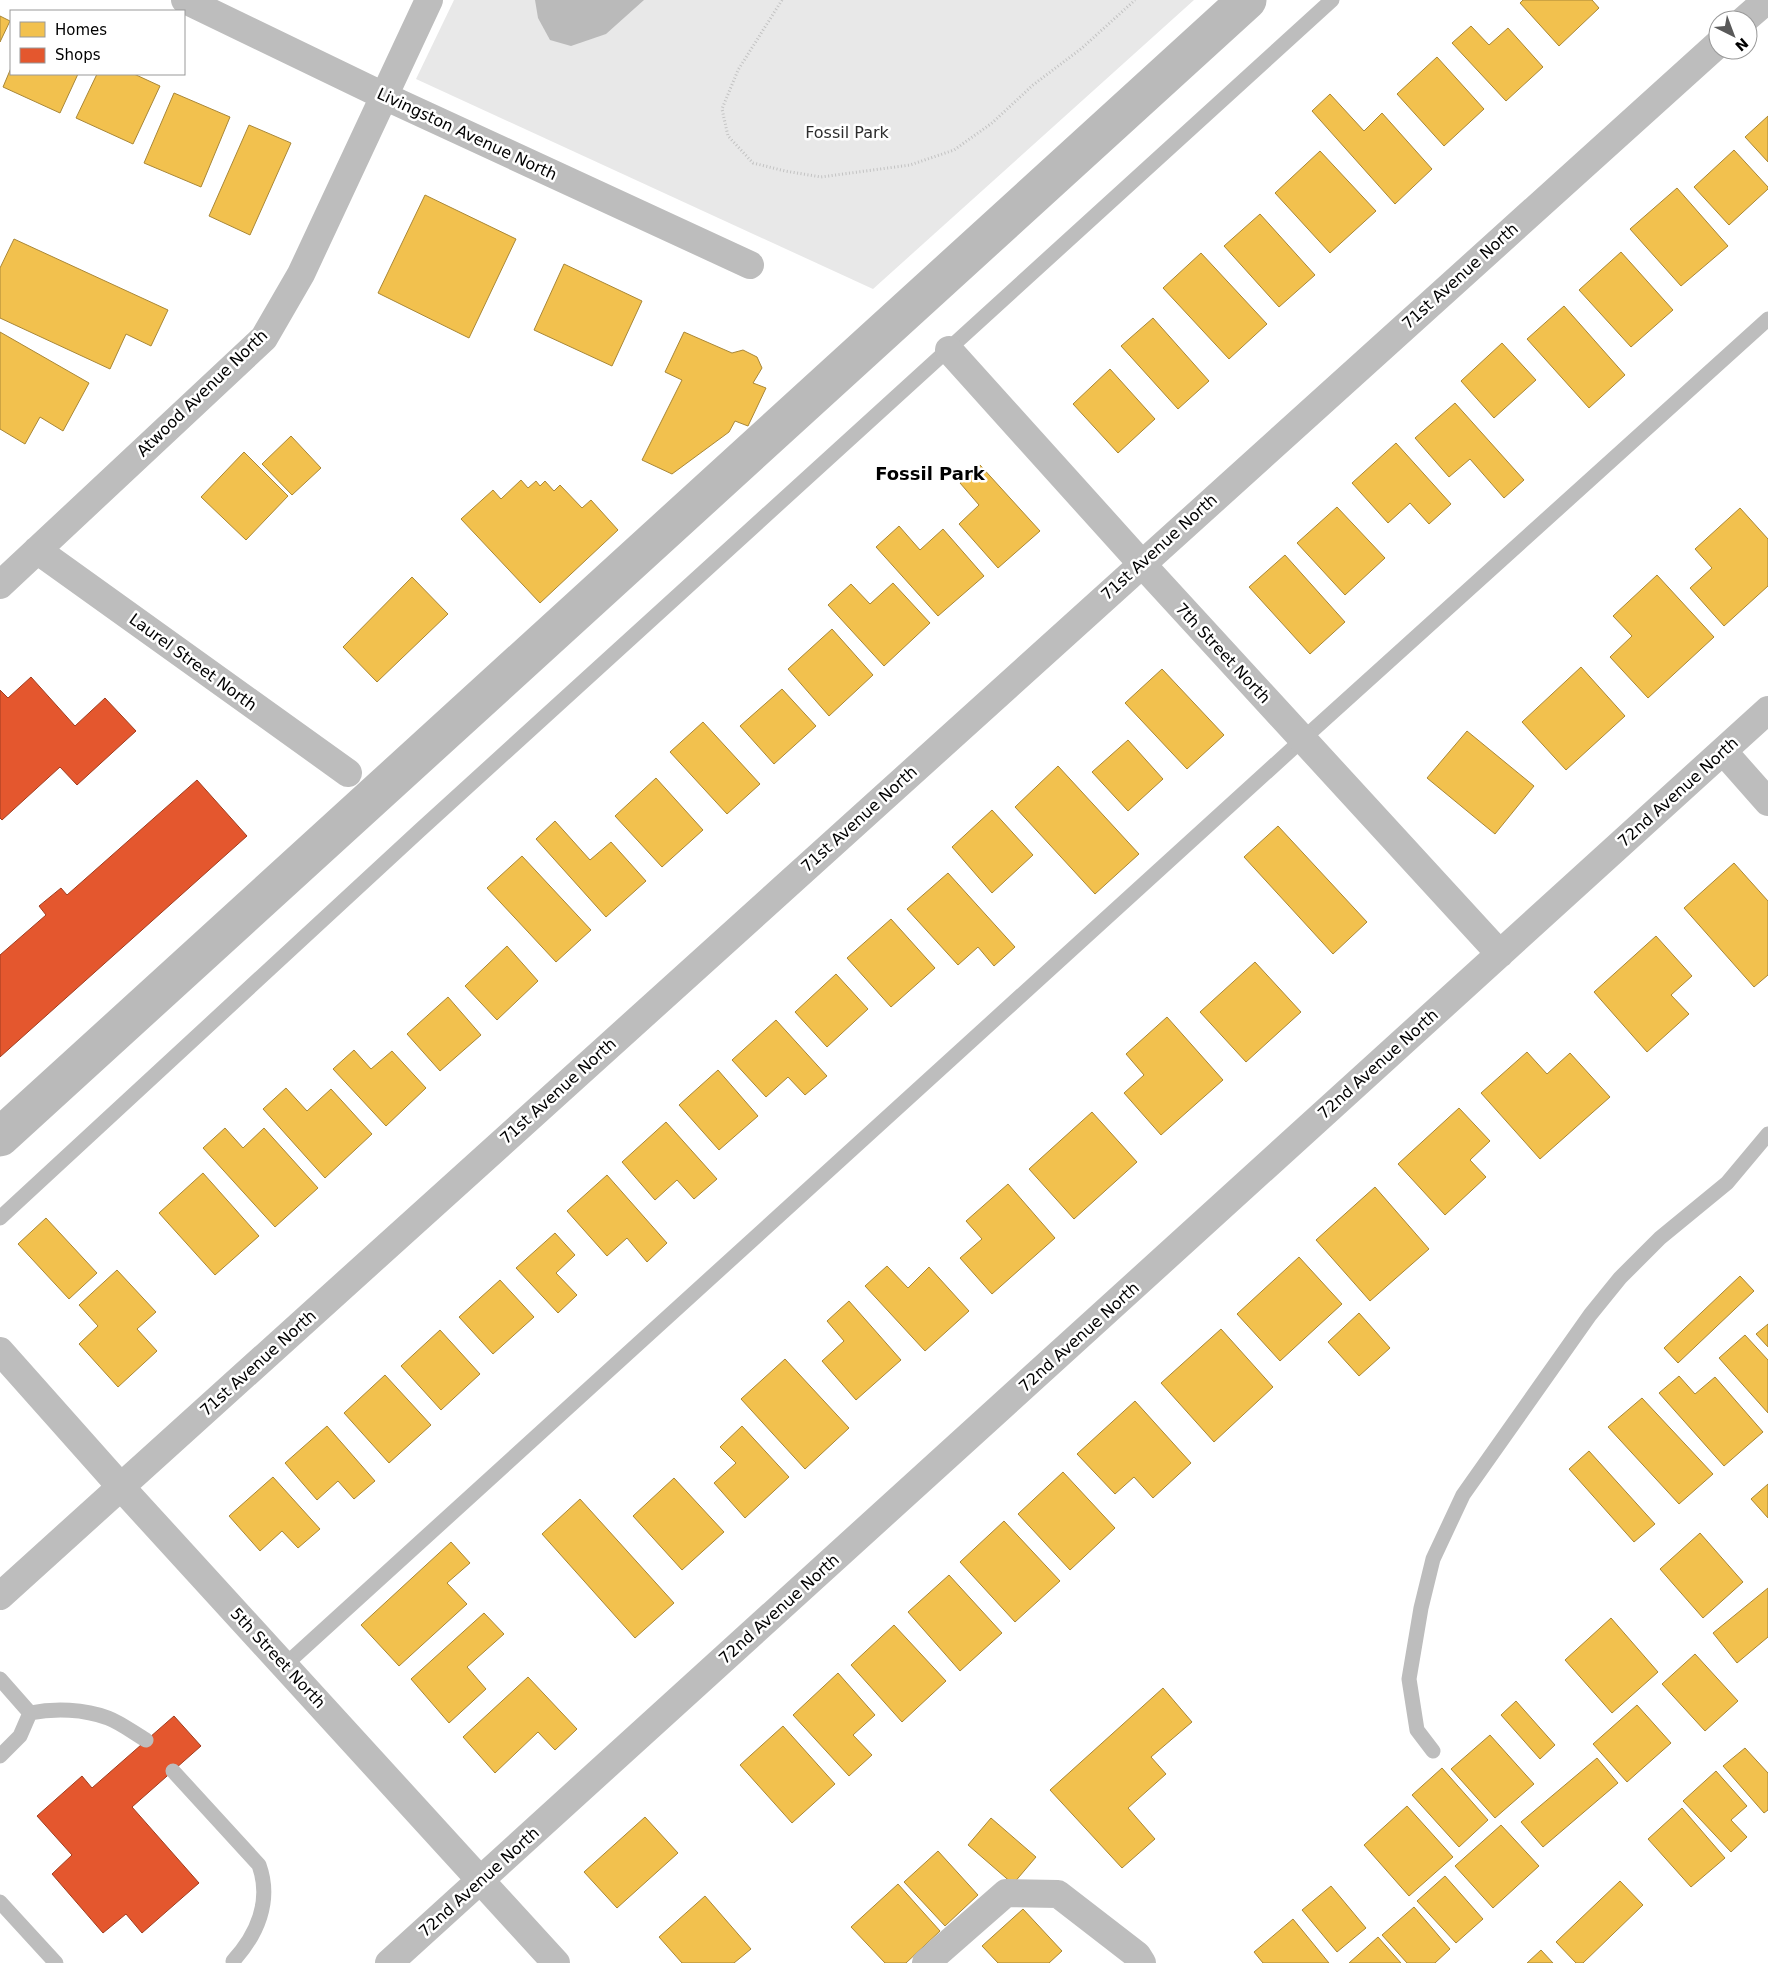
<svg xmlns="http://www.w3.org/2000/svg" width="1768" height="1963" font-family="'DejaVu Sans',sans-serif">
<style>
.green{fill:#e8e8e8}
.water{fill:#bababa}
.homes{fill:#f2c14e;stroke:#a98737}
.shops{fill:#e4572e;stroke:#a03d20}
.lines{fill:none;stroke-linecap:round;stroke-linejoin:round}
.canal{stroke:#bababa;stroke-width:39}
.path{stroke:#c2c2c2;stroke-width:3;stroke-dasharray:1 2.5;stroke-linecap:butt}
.service{stroke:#bdbdbd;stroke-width:15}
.minor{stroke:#bdbdbd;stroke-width:28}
.labels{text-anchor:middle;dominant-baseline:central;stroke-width:5;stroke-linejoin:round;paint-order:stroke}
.park-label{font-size:16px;fill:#2c2c2c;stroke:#fff}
.street-label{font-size:16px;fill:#000;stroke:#fff}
.neighbourhood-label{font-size:18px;font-weight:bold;fill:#000;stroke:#fff}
</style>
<rect width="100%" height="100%" fill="#fff"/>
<path class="green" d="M454 0H1194L873 289 416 79Z"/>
<path class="water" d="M535 0H644L606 34 571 46 550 40 538 18Z"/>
<path class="homes" d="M1523 0H1592L1599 8 1559 46 1520 3Z
M0 16 10 21 0 42Z
M1471 26 1489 45 1508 28 1543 67 1506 101 1452 43Z
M1437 57 1484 109 1444 146 1397 94Z
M11 68V74H78L60 113 3 87Z
M97 74H134L160 86 133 144 76 118Z
M174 93 230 117 201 187 144 163Z
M1330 94 1364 131 1382 113 1432 169 1395 204 1312 111Z
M1768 116V162L1745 137Z
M249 125 291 143 250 235 209 216Z
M1734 150 1768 187V189L1729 225 1694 187Z
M1320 151 1376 211 1330 253 1275 193Z
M1677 188 1728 246 1681 286 1630 229Z
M425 195 516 239 469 338 378 293Z
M1260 214 1315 275 1279 307 1224 246Z
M14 239 168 310 151 346 126 334 110 369 0 318V268Z
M1621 252 1673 310 1631 347 1579 290Z
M1201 253 1267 324 1229 359 1163 288Z
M564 264 642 301 612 366 534 330Z
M1564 306 1625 375 1589 408 1527 339Z
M1153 318 1209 381 1178 409 1121 346Z
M0 332 89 383 63 431 40 417 25 444 0 429Z
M684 332 732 353 743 350 757 357 762 368 753 383 766 388 748 426 735 421 729 432 672 474 642 460 682 380 665 372Z
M1502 343 1536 380 1494 418 1461 381Z
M1110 369 1155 419 1118 453 1073 404Z
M1455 403 1524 480 1504 498 1470 459 1449 477 1415 438Z
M291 436 321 468 292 495 262 464Z
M1396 443 1451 504 1429 524 1410 503 1388 523 1352 483Z
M244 452 288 496 246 540 201 497Z
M980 465 1040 531 998 568 959 524 979 505 960 483Z
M521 480 528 488 536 481 540 486 545 481 554 491 560 485 582 508 591 500 618 530 540 603 461 519 493 490 501 499Z
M1337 507 1385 558 1345 595 1297 543Z
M1740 508 1768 539V586L1724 626 1690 588 1712 568 1695 549Z
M899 526 920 550 943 529 984 576 938 616 876 547Z
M1285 555 1345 622 1310 654 1249 587Z
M1657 575 1714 637 1648 698 1610 657 1632 636 1613 616Z
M412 577 448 614 377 682 343 647Z
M893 583 930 623 884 666 828 605 851 584 870 604Z
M832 629 873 675 829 716 788 669Z
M1581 667 1625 716 1566 770 1522 722Z
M1162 669 1224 735 1187 769 1125 703Z
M782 689 816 726 774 764 740 726Z
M703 722 760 784 727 814 670 752Z
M1467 731 1534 786 1495 834 1427 778Z
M1128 740 1163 779 1128 811 1092 772Z
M1058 766 1139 854 1095 894 1015 807Z
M656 778 703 830 662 867 615 816Z
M992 810 1033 855 992 893 952 847Z
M555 821 590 860 611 842 646 881 606 917 536 839Z
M1278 826 1367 922 1333 954 1244 857Z
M522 856 591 930 556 962 487 888Z
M1734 863 1768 901V975L1754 987 1684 908Z
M948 873 1015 947 994 966 978 947 958 965 907 909Z
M891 919 935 968 891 1007 847 958Z
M1656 936 1692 976 1671 995 1689 1014 1647 1052 1594 992Z
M507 946 538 981 497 1020 465 986Z
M1255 962 1301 1012 1246 1062 1200 1012Z
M836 974 868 1009 827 1047 795 1012Z
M448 997 481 1035 440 1071 407 1034Z
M1167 1017 1223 1080 1161 1135 1124 1093 1144 1075 1126 1054Z
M776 1020 827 1076 805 1095 788 1077 766 1097 732 1060Z
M354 1050 371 1069 392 1051 426 1088 386 1126 333 1069Z
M1527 1052 1547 1074 1570 1053 1610 1097 1540 1159 1481 1093Z
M718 1070 758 1116 719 1150 679 1105Z
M286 1088 307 1111 331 1089 372 1134 325 1178 263 1109Z
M1459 1108 1490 1141 1470 1160 1486 1177 1445 1215 1398 1164Z
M1092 1112 1137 1162 1074 1219 1029 1169Z
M666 1122 717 1179 694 1199 677 1180 655 1200 622 1162Z
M225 1128 243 1148 264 1128 318 1188 275 1227 203 1148Z
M203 1173 259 1236 215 1275 159 1213Z
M607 1175 667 1243 647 1262 627 1238 607 1256 567 1211Z
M1008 1184 1055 1238 992 1294 960 1258 982 1239 966 1221Z
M1375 1187 1429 1249 1370 1301 1316 1240Z
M46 1218 97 1273 69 1299 18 1244Z
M555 1233 575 1255 556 1273 577 1295 558 1313 516 1268Z
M1299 1257 1342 1304 1280 1361 1237 1314Z
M887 1266 908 1288 929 1267 969 1311 925 1351 865 1286Z
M117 1270 156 1312 137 1329 157 1351 118 1387 79 1344 98 1326 79 1305Z
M1740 1276 1754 1291 1678 1363 1664 1348Z
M500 1280 534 1317 493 1354 459 1317Z
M849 1301 901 1360 856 1400 822 1361 844 1341 827 1321Z
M1359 1313 1390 1348 1359 1376 1328 1342Z
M1768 1324V1347L1756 1334Z
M1221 1329 1273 1387 1214 1442 1161 1383Z
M440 1330 480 1374 441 1410 401 1366Z
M1745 1335 1768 1360V1413L1719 1358Z
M785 1359 849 1428 805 1469 741 1399Z
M385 1375 431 1425 389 1463 344 1413Z
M1679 1376 1695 1394 1715 1377 1763 1432 1724 1466 1659 1393Z
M1642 1398 1713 1474 1679 1504 1608 1427Z
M1135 1401 1191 1463 1153 1498 1134 1477 1115 1494 1077 1454Z
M327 1426 375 1481 354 1499 338 1481 317 1500 285 1463Z
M742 1426 789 1477 745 1518 714 1483 736 1463 720 1447Z
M1589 1451 1655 1524 1634 1542 1569 1469Z
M1063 1472 1115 1528 1070 1570 1018 1514Z
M273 1477 320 1529 298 1548 282 1531 260 1551 229 1516Z
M674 1478 724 1532 682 1570 633 1516Z
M1768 1484V1518L1751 1499Z
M580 1499 674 1603 635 1638 542 1534Z
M1004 1521 1060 1581 1015 1622 960 1562Z
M1700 1533 1743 1582 1703 1618 1660 1569Z
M451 1542 470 1563 447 1583 467 1604 399 1666 361 1625Z
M949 1575 1002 1633 960 1671 908 1612Z
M1768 1588V1637L1737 1663 1713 1633Z
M484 1613 504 1634 467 1667 486 1689 449 1723 411 1679Z
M1611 1618 1658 1672 1612 1713 1565 1660Z
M894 1625 946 1681 902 1722 851 1665Z
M1695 1654 1738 1701 1705 1731 1662 1684Z
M838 1673 875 1715 853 1735 872 1755 849 1776 793 1715Z
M528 1677 577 1729 555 1750 538 1732 495 1773 463 1737Z
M1163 1688 1192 1722 1151 1757 1166 1774 1128 1808 1155 1839 1122 1868 1050 1790Z
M1516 1701 1555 1745 1540 1759 1501 1715Z
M1637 1705 1671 1743 1627 1782 1593 1744Z
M783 1726 835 1784 792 1823 740 1765Z
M1490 1735 1534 1784 1495 1818 1451 1769Z
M1745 1748 1768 1773V1810L1764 1813 1723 1766Z
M1597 1758 1618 1783 1543 1847 1521 1822Z
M1442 1768 1488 1820 1459 1847 1412 1795Z
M1716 1771 1747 1806 1731 1820 1747 1837 1731 1852 1683 1801Z
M1407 1806 1453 1857 1409 1896 1364 1845Z
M1682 1808 1725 1858 1691 1887 1648 1839Z
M645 1817 678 1853 617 1908 584 1872Z
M991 1818 1036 1857 1013 1884 968 1845Z
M1501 1825 1539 1866 1493 1908 1455 1866Z
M938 1851 978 1895 945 1926 904 1882Z
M1445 1876 1483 1919 1456 1943 1417 1901Z
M1620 1881 1643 1905 1583 1963H1576L1556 1942Z
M898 1884 940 1931 906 1963H885L851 1927Z
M1331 1886 1366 1928 1337 1952 1302 1910Z
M705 1896 751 1949 734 1963H682L659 1937Z
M1414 1907 1450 1949 1435 1963H1407L1382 1935Z
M1023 1909 1062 1951 1049 1963H998L982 1946Z
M1293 1919 1329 1963H1263L1254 1952Z
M1378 1937 1401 1963H1349Z
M1541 1950 1553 1963H1527Z"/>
<path class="shops" d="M31 677 75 726 105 698 136 731 77 785 60 767 2 820 0 818V690L8 698Z
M197 780 247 836 0 1057V955L46 915 39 906 61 888 67 895Z
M174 1716 201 1746 132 1807 199 1883 142 1933 126 1914 103 1933 52 1874 72 1855 37 1816 82 1776 92 1788Z"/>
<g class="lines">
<path class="canal" d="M0 1137 1247 0"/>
<path class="path" d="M782 0 738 70 722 109 728 136 753 163 785 171 821 177 910 165 954 150 992 123 1033 85 1082 48 1135 0"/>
<path class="service" d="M0 1218 419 831 1332 0
M285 1665 1303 739 1768 319
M0 1679 30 1713 20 1736 0 1756
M30 1713C55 1708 84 1709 108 1718 121 1723 134 1733 146 1740
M1433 1751 1417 1730 1409 1679 1421 1608 1433 1559 1463 1495 1590 1315 1620 1278 1660 1238 1727 1183 1768 1134
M173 1771 259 1865C272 1901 257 1935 233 1961
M0 1902 56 1963"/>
<path class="minor" d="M185 0 384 96 750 265
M1744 20 1767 0
M949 350 1141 563 1500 954
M37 550 348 773
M0 585 264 338 301 274 429 0
M1723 751 1768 802
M0 1351 121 1487 556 1963
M0 1596 1718 44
M389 1963 1768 710
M926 1963 1006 1893 1058 1894 1137 1955 1142 1963"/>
</g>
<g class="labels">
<g class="park-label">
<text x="847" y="132">Fossil Park</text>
</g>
<g class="street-label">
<text transform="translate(467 134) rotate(25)">Livingston Avenue North</text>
<text transform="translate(1460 276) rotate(-42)">71st Avenue North</text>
<text transform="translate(202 393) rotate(-44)">Atwood Avenue North</text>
<text transform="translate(1159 547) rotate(-42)">71st Avenue North</text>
<text transform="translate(1223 653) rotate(47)">7th Street North</text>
<text transform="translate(193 662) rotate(36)">Laurel Street North</text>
<text transform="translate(1678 792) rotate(-42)">72nd Avenue North</text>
<text transform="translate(859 819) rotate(-42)">71st Avenue North</text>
<text transform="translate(1378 1064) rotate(-42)">72nd Avenue North</text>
<text transform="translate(558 1091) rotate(-42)">71st Avenue North</text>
<text transform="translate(1079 1337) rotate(-42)">72nd Avenue North</text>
<text transform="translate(258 1363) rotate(-42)">71st Avenue North</text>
<text transform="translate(779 1609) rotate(-42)">72nd Avenue North</text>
<text transform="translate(278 1658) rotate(47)">5th Street North</text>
<text transform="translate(479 1882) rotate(-42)">72nd Avenue North</text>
</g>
<g class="neighbourhood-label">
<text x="930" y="473">Fossil Park</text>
</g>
</g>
<rect x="10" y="10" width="175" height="65" fill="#ffffff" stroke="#999999"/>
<rect x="20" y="22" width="25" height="15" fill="#f2c14e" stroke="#999999"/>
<text x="55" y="35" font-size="15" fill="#000000">Homes</text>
<rect x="20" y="48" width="25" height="15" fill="#e4572e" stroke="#999999"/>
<text x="55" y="60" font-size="15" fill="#000000">Shops</text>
<g transform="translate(1733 35) rotate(138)"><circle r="24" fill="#ffffff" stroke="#999999"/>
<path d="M0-4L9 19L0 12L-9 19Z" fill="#595959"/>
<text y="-8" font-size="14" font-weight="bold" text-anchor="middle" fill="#000000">N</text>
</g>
</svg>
